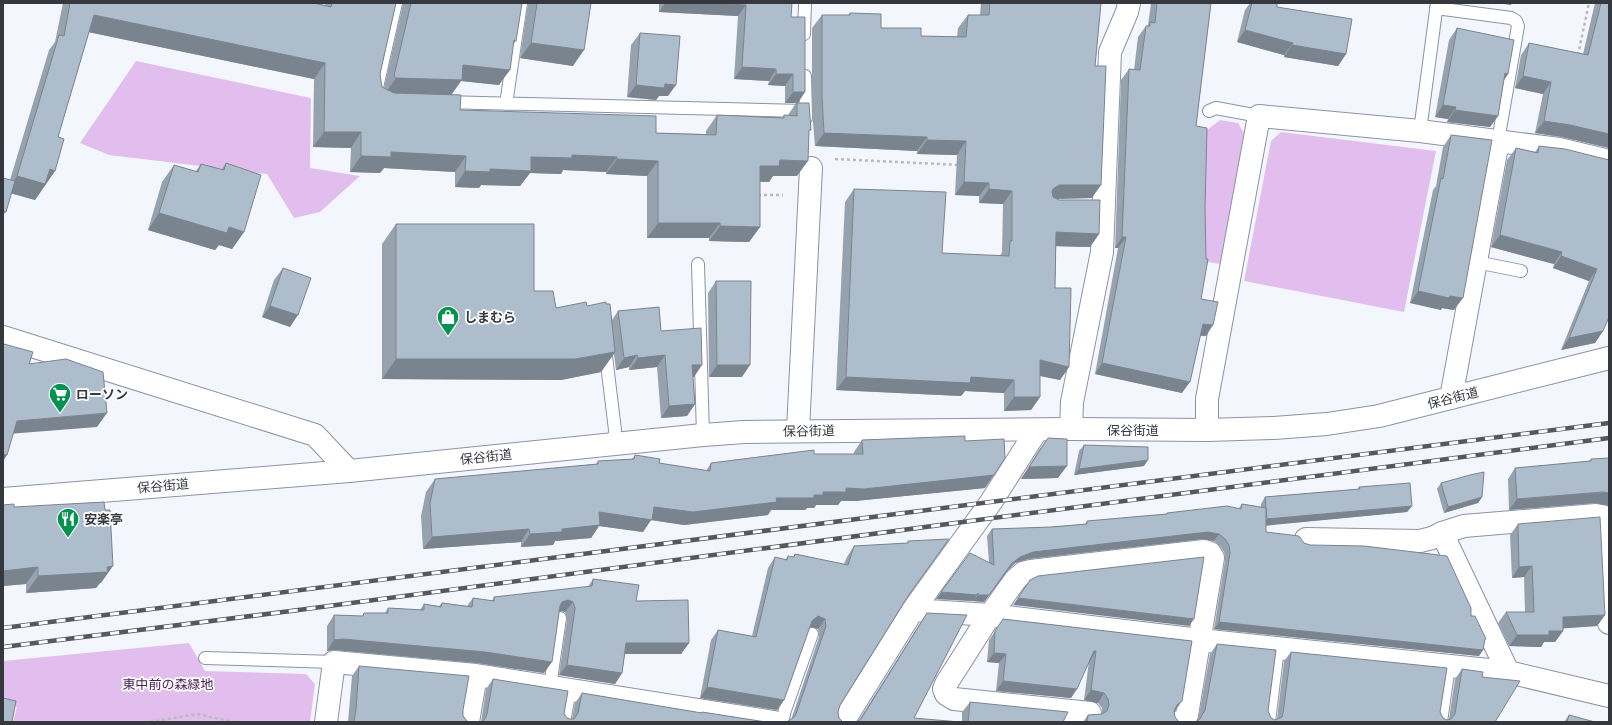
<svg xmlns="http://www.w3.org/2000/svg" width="1612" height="725" font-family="'Archivo Narrow','Noto Sans JP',sans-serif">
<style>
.green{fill:#e2beee}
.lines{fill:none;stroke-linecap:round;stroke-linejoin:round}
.service-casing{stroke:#8c92a4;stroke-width:14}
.minor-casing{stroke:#8c92a4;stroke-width:24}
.secondary-casing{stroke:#8c92a4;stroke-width:24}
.path{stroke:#b9bbc3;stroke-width:2.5;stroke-dasharray:3 3;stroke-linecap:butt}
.service{stroke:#fff;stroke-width:12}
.minor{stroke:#fff;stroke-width:22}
.secondary{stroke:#fff;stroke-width:22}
.rail-casing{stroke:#565860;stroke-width:4.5}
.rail{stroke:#fff;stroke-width:3;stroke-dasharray:9;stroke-linecap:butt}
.wall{fill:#96a3af}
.shaded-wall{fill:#7a848f}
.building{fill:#aebdcc;stroke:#7a848f}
.labels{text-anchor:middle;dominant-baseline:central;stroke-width:3.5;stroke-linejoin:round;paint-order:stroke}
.poi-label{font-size:13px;font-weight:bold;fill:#363840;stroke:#fff;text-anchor:start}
.street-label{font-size:13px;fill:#363840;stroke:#fff}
.park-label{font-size:13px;fill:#4d205a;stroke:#fff}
</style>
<rect width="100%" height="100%" fill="#f4f6fe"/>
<path class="green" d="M136 61 311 98 310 168 360 176 320 212 294 218 267 174 109 155 80 143Z
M1220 120 1238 123 1244 133 1221 264 1200 261 1203 133Z
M1281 132 1436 151 1404 312 1244 281 1271 141Z
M189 643 205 671 306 674 315 684 310 722H13L17 707 3 704V661Z"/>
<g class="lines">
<g class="service-casing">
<path id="service" d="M1436 8 1511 18 1516 21 1518 26 1498 141
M804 34 805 3
M805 76 806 118
M376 92 396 3
M444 102 805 111
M506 104 521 3
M1209 111 1216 108 1259 116
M1420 131 1437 3
M1476 262 1521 271
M698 264 703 435
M605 348 615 430 614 444
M205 658 334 662
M550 687 560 618
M564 722 570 690
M782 722 785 710 812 634
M1269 722 1278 648
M1441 722 1449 666"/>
</g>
<g class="minor-casing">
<path id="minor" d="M3 337 315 435 349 471
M1451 398 1498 141
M1071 429 1072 402 1102 252 1110 52 1127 12 1129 3
M798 430 811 168
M1207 430V399L1259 116 1420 131 1559 149 1609 161
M1306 539 1420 541 1432 538 1442 533
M913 610 990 615 1200 640 1508 672 1609 696
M1508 672 1442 533 1464 526 1596 515 1602 516 1605 522 1609 623
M1090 713 954 699 946 694 944 689 946 684 990 615 1016 579 1023 573 1031 571 1204 551 1210 553 1213 558 1187 715 1185 720 1180 722
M326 722 334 662 476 675 774 722
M468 722 476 675
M843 722 913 610 991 502 1037 430"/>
</g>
<g class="secondary-casing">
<path id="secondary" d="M3 499 349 471 703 435 744 432 1071 429 1207 430 1274 428 1327 424 1379 416 1609 358"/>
</g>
<path class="path" d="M1578 55 1589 3
M835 159 960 165
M758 195H783
M150 722 197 714 234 722"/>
<use href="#service" class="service"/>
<use href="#minor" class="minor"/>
<use href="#secondary" class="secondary"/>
<g class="rail-casing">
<path id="rail" d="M3 628 1609 423
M3 647 291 611 978 520 1609 438"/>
</g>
<use href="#rail" class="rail"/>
</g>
<path class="wall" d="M63 3H314L325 5V3H396L380 74 382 87 384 88 403 4V3H522L516 41 513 45 499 85 461 81 452 94 460 110 656 133 706 134V131L717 115 782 118 784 115H788L796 103H785V86L768 85 769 81 734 79 738 16 659 12V3H792L791 17 798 103 809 132 797 176H773L769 182H760V227L749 242 709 241V238H647V176L606 174V172L563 170 561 174 530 173 520 186 481 185 479 188 455 187V172L384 168 380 173 350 172 351 148 313 147 314 79 89 32 58 137 55 171 35 200 11 193 6 212 3 215V178L10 180 49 50 55 42Z
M528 3H591L573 66 520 58Z
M981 3H1101L1095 66 1092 198 1056 199 1099 234 1090 247 1056 246 1055 288 1069 367 1060 380 1040 376V397L1031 410 1004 411V393L965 391 961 396 836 390 845 202 854 189 942 253 1000 256 1002 252 1003 204 979 203V196L955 195 957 155 917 154V151L815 146 812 111V28L822 15H848L850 13 881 28 921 36 957 37 958 28 968 15H980Z
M1151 3H1211L1196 126 1201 299 1206 336H1200L1182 393 1095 374 1118 248H1115L1121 80 1129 69 1134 70 1138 37 1146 26H1147L1148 25Z
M1250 3H1273L1277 7 1346 54 1338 66 1284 57V55L1237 42 1245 10Z
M1595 3H1609V148L1562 137 1535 133 1543 94 1515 88 1521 55 1529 43 1583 54Z
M1457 28 1508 74 1504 80 1498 116 1490 127 1447 122 1448 119 1435 117 1449 40Z
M640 33 668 96H659L656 100 627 97 631 45Z
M1451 135 1454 310 1442 308 1441 310 1410 303 1433 190 1436 186 1443 147Z
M1539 146 1609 160 1603 331 1595 343 1561 350 1589 281 1553 268 1554 264 1491 247 1507 160 1516 148 1535 152Z
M226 163 244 232 232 249 219 245 215 250 148 230 162 182 174 165 195 172 201 164 221 170Z
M396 224 534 291 556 308 587 306 612 320 618 311 661 331 694 377H693L695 404 687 416 661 418 657 367 629 370V367L616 370 614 354 601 372 561 380 382 379V244Z
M283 268 290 327 262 317 274 280Z
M716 281 742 377H709L708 293Z
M1048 438 1058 478 1021 479 1039 450Z
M862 440 965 441 985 488 855 501H841L838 505H816L814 508H807L805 510H771L768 515 684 525 651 520 643 532 599 526 591 538 555 541 553 545 521 547V542L423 549 421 516 426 492 435 479 596 464 598 461 632 459 635 455 659 463 706 471 711 463 814 454H854V452Z
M1084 445 1144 466 1074 475 1079 451Z
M1591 459 1595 503 1509 510 1508 479 1515 468 1589 461Z
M1441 483 1482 497 1478 503 1444 513 1437 489Z
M1359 487 1412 506 1407 512 1266 525V532L1304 543 1471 616 1484 641 1479 656 1214 629 1225 560 1224 552 1220 546 1214 541 1203 539 1028 559 1015 563 1008 570 984 602 973 601 936 599 989 562 987 536 992 529 1051 527 1085 524 1087 521 1166 514 1167 513 1239 508 1242 504 1261 507V504L1265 497 1358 489Z
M3 505 14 507 101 583H100L96 588 26 593V584L3 586Z
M1518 524 1605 615 1597 626 1563 628V631L1555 642H1544L1541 647 1509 646 1498 623 1506 612H1525L1524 577 1512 578 1510 535Z
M908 541V595L840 705 838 712 839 718 791 720 819 637 818 629 811 627H810L784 700 777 710 700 698 711 640 718 630 752 636 768 568 775 557 785 560 788 556 793 557 795 554 844 564 847 557 854 546 907 543Z
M593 579 636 601 689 643 681 654H625L622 673 615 684 559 675 567 619 565 612 561 611H559L544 673 477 663 335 650 327 651V626L334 615 362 616 364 613H385L388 608 420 610 424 604 439 606 442 603 467 606 473 598 492 601 494 597 588 587Z
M927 613 914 718 859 720 920 623Z
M1003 619 1192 641 1174 711 1175 717 1179 722H1083L1088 715 1102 714V708L1098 703 1084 700 1089 661 1071 698 996 691 999 663 987 662 989 640Z
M1217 644 1268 711 1271 718 1275 720 1277 719 1284 661 1291 652 1440 712 1443 718 1447 720 1449 719 1455 679 1462 669 1482 677 1495 722 1198 720 1210 654Z
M359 666 463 710V716L468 722H469H348L352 676Z
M493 679 564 714 567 718 570 719H572L575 703 582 693 701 713 702 712 766 722H481L486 689Z
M970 702 1063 722H962V712Z
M1569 715 1595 722H1564Z"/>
<path class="shaded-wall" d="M665 3H712L746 5 738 16 659 12Z
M1496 3H1512L1511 5Z
M94 15 325 63 314 79 83 31Z
M1245 30 1293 43 1284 55 1237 42Z
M531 43 584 50 573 66 520 58Z
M1292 45 1346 54 1338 66 1284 57Z
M463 65 510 70 499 85 461 81 451 95 385 94 396 78Z
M742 67 776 69 769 81 734 79Z
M1505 73 1508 74 1500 86Z
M776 74H793L785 86 768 85Z
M1523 76 1551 82 1543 94 1515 88Z
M665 84 676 85 668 96H659L656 100 627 97 636 85Z
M793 92H805L798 103H785Z
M1443 105 1456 107 1448 119 1435 117Z
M1455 110 1498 116 1490 127 1447 122Z
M1544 121 1570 125 1609 134V148L1562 137 1535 133Z
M324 132H361L351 148 313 147Z
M824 133 927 137 917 151 815 146Z
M927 140 966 141 957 155 917 154Z
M391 152 466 156 455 172 384 168 380 173 350 172 361 156Z
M572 155 617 157 606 172 563 170 561 174 530 173 520 186 481 185 479 188 455 187 465 171 490 169 531 157Z
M617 159 658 161 647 176 606 174Z
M780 160 808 161 797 176H773L769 182 749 181 760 166Z
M50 169 55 171 35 200 6 192 17 176Z
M964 182 989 183 979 196 955 195Z
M1059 185H1101L1092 198 1050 199 1053 189Z
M989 189 1012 191 1003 204 979 203Z
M159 213 229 227 244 232 232 249 219 245 215 250 148 230Z
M658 223H720L709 238H647Z
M720 226 760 227 749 242 709 241Z
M1056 232 1099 234 1090 247 1046 246Z
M1500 235 1562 252 1554 264 1491 247Z
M1122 237H1126L1118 248H1115Z
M1561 256 1597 269 1589 281 1553 268Z
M1418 291 1450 296 1463 298 1454 310 1442 308 1441 310 1410 303Z
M270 306 298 315 290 327 262 317Z
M1203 324 1213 325 1206 336 1195 335Z
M1603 331 1595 343 1561 350 1569 338Z
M615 352 601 372 561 380 382 379 396 359Z
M637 355 629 367 616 370 624 358Z
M665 355 657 367 629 370 638 358Z
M1040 360 1069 367 1060 380 1031 374Z
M1102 363 1190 382 1182 393 1095 374Z
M692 365H702L694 377H684Z
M717 365H750L742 377H709Z
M846 377H971L1014 380 1004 393 965 391 961 396 836 390Z
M1014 397H1040L1031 410 1004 411Z
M695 404 687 416 661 418 669 406Z
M107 413 97 427 8 434 17 421Z
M3 454 7 455 3 461Z
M1148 460 1144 466 1074 475 1079 469Z
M1067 466 1058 478 1021 479 1029 467Z
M994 475 985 488 855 501H841L838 505H816L814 508H807L805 510H771L768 515 684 525 651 520 643 532 599 526 591 538 555 541 553 545 521 547 530 534 562 529 599 512 654 507 814 495 823 492 846 488Z
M1603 492 1609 493V506L1595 503 1509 510 1517 499Z
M1482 497 1478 503 1444 513 1448 507Z
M1412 506 1407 512 1263 526 1267 519Z
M529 529 521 542 423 549 432 537Z
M1208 532 1219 534 1214 541 1203 539 1028 559 1015 563 1008 570 984 602 973 601 978 595 1020 557 1033 552Z
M113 566 101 583H100L96 588 26 593 38 576Z
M1532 566 1524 577 1512 578 1519 567Z
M38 567 26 584 3 586V571Z
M941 592 977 595 973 601 936 599Z
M1018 598 1194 619 1189 626 1013 605Z
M568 600 573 602 565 612 561 611 554 613 562 602Z
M1605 615 1597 626 1555 629 1563 617Z
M818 616 825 619 818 629 811 627 805 631 812 621Z
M1219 622 1483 650 1479 656 1214 629Z
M1549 631H1563L1555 642H1544L1541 647 1509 646 1517 635Z
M343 639 485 652 552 662 544 673 477 663 335 650 327 651 334 640Z
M626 643H689L681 654H619Z
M1094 651H1096L1090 661 1087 660Z
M994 653 1006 654 999 663 987 662Z
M567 665 622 673 615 684 559 675Z
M1003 681 1077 689 1071 698 996 691Z
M707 687 784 700 777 710 700 698Z
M1091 690 1104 693 1098 703 1084 700Z
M1182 701 1175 711 1170 715 1177 705Z"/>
<path class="building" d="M70 3H314L331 7 332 3H396L380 74 382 87 394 93 461 95 460 110 656 116V133L716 135 717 115 784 118V115L797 116V103H809L811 130H809L808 161 780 160 779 166H760V227L720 226V223H658V161L617 159V157L572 155V158L531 157V171L490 169V172L465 171 466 156 391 152V157L361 156V132H324L325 63 94 15 58 137 64 139 55 171 50 169 45 184 17 176 59 35 64 36Z
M411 3H522L516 41 514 40 510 70 463 65 462 80 396 78 394 76Z
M537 3H591L584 50 531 43Z
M712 3H792L791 17H805V92H793V74H776V69L742 67 746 5Z
M990 3H1101L1095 66H1106L1101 185H1059L1053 189 1052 192 1053 197 1059 200H1100L1099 234 1056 232 1055 288H1071L1069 367 1040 360V397H1014V380L971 377 970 383 846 377 854 189 946 192 942 253 1009 256 1010 241H1012V191L989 189V183L964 182 966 141 927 140V137L824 133 822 97V15H850V13L881 14V28H921V36L966 37 968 15H989Z
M1157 3H1211L1196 126 1207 128 1205 208 1206 259H1208L1201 299 1218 302 1213 325 1203 324 1190 382 1102 363 1126 237H1122L1129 69 1140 70 1146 26H1150V22L1155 23Z
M1252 3H1273L1277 4V7L1352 19 1346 54 1292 45 1293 43 1245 30Z
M1601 3H1609V134L1570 125 1544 121 1551 82 1523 76 1529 43 1588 55Z
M1457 28 1514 40 1508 74 1505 73 1498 116 1455 110 1456 107 1443 105Z
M640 33 680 36 676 85 665 84 664 88 636 85Z
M1451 135 1492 140 1463 298 1450 296 1449 298 1418 291 1441 178 1443 179Z
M1539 146 1565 149 1609 160V317L1603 331 1569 338 1597 269 1561 256 1562 252 1500 235 1516 148 1538 153Z
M226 163 261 175 244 232 229 227 227 233 159 213 174 165 198 172 201 164 224 170Z
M3 178 15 181 6 212 3 211Z
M396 224H534V291H553L556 308 586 302 587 306 606 302V304H610L615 352 575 359H396Z
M283 268 311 278 298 315 270 306Z
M716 281H751L750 365H717Z
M659 307 661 331 701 328 702 365H692L695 404 669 406 665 355 638 358 637 355 624 358 618 311Z
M4 344 33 352 29 364 66 359 103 372 107 413 17 421 7 455 3 454V347Z
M965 436V441L1004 439 1005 458 994 475 864 489 846 488V492H823V495H814V498H776L777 502 693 512 654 507 652 520 599 512 600 525 562 529V532L530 534 529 529 432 537 430 503 435 479 598 464V461L634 459 635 455 660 459 659 463 710 471 711 463 814 450V454H863L862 440Z
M1048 438 1067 439V466L1029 467Z
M1084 445 1148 447V460L1079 469Z
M1609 458V493L1603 492 1517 499 1515 468 1591 461V459Z
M1484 472 1482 497 1448 507 1441 483 1470 475Z
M1410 483 1412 506 1267 519 1265 497 1360 489 1359 487Z
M104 502 105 510H110L113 566 107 567 108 572 38 576V567L3 571V505L14 504V507Z
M1242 504 1266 508V532L1299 536 1304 543 1310 545 1364 546 1447 556 1471 608V616H1475L1486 639H1485L1483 650 1219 622 1230 553 1229 545 1225 539 1219 534 1208 532 1033 552 1020 557 1012 563 989 595H978V593L977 595 941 592 970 553 994 565 992 529 1051 527 1087 524V521L1167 514V513L1227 506 1241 509Z
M1600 517 1605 615 1563 617V631H1549V635H1517L1506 612H1534L1532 566 1519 567 1518 524Z
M949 539 910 593 840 705 838 712 839 718 843 722H787L794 717 796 714 826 626 825 619 818 616 812 621 784 700 707 687 718 630 756 637 775 557 787 560 788 556 794 557 795 554 848 565 854 546 908 543V541Z
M1204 557 1194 619 1018 598 1030 580 1038 576Z
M593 579 639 585 636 601 688 600 689 643H626L622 673 567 665 575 608 573 602 568 600 562 602 560 606 552 662 485 652 343 639 334 640V615L363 616 364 613H388V608L424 610V604L441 607 442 603 472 607 473 598 494 601V597L592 586Z
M927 613 967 615 914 718 960 722H857L861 719Z
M1003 619 1192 641 1182 701 1177 705 1174 711 1175 717 1179 722H1087L1088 715 1102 714 1107 711 1109 705 1108 699 1104 693 1091 690 1096 651H1094L1077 689 1003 681 1006 654 994 653 995 631Z
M1217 644 1276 650 1268 711 1271 718 1275 720 1282 717 1283 713 1291 652 1447 668 1440 712 1443 718 1447 720 1451 719 1455 714 1462 669 1483 672 1482 677 1520 681 1495 722H1195L1200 719 1205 710Z
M359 666 469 676 463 710V716L468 722H469H354L356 709Z
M493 679 568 691 564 714 567 718 570 719H574L578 713 582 693 702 713V712L766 722H482L485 719 487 714Z
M3 698 16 701 12 722H3Z
M970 702 1068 712 1063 722H968Z
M1569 715 1595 722H1567Z"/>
<defs>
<g id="shop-pin" transform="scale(1.15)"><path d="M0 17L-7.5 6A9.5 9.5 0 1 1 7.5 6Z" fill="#059251" stroke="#fff"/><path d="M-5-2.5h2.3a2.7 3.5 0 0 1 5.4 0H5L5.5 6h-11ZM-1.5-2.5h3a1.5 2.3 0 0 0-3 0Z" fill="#fff"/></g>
<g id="supermarket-pin" transform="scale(1.15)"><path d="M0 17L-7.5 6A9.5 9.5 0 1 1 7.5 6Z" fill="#059251" stroke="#fff"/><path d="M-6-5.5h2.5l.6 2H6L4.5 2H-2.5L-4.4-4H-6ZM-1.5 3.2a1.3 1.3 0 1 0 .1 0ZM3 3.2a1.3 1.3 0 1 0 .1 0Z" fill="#fff"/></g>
<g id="restaurant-pin" transform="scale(1.15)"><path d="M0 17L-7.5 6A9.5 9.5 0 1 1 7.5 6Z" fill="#059251" stroke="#fff"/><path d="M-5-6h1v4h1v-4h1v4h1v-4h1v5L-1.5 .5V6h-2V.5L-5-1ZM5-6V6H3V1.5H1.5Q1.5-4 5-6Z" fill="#fff"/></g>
</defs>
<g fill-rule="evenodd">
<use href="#shop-pin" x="448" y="317"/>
<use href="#supermarket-pin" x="60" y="394"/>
<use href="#restaurant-pin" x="68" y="519"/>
</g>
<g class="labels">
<g class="poi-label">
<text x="464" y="317">しまむら</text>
<text x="76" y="394">ローソン</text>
<text x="84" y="519">安楽亭</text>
</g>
<g class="street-label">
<text transform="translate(1453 398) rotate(-14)">保谷街道</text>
<text x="1133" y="430">保谷街道</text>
<text transform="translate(809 431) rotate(-1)">保谷街道</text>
<text transform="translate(486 457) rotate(-6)">保谷街道</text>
<text transform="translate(163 486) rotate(-5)">保谷街道</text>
</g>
<g class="park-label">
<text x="168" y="684">東中前の森緑地</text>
</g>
</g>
<rect width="1612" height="725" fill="none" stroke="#363840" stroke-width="8"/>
</svg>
